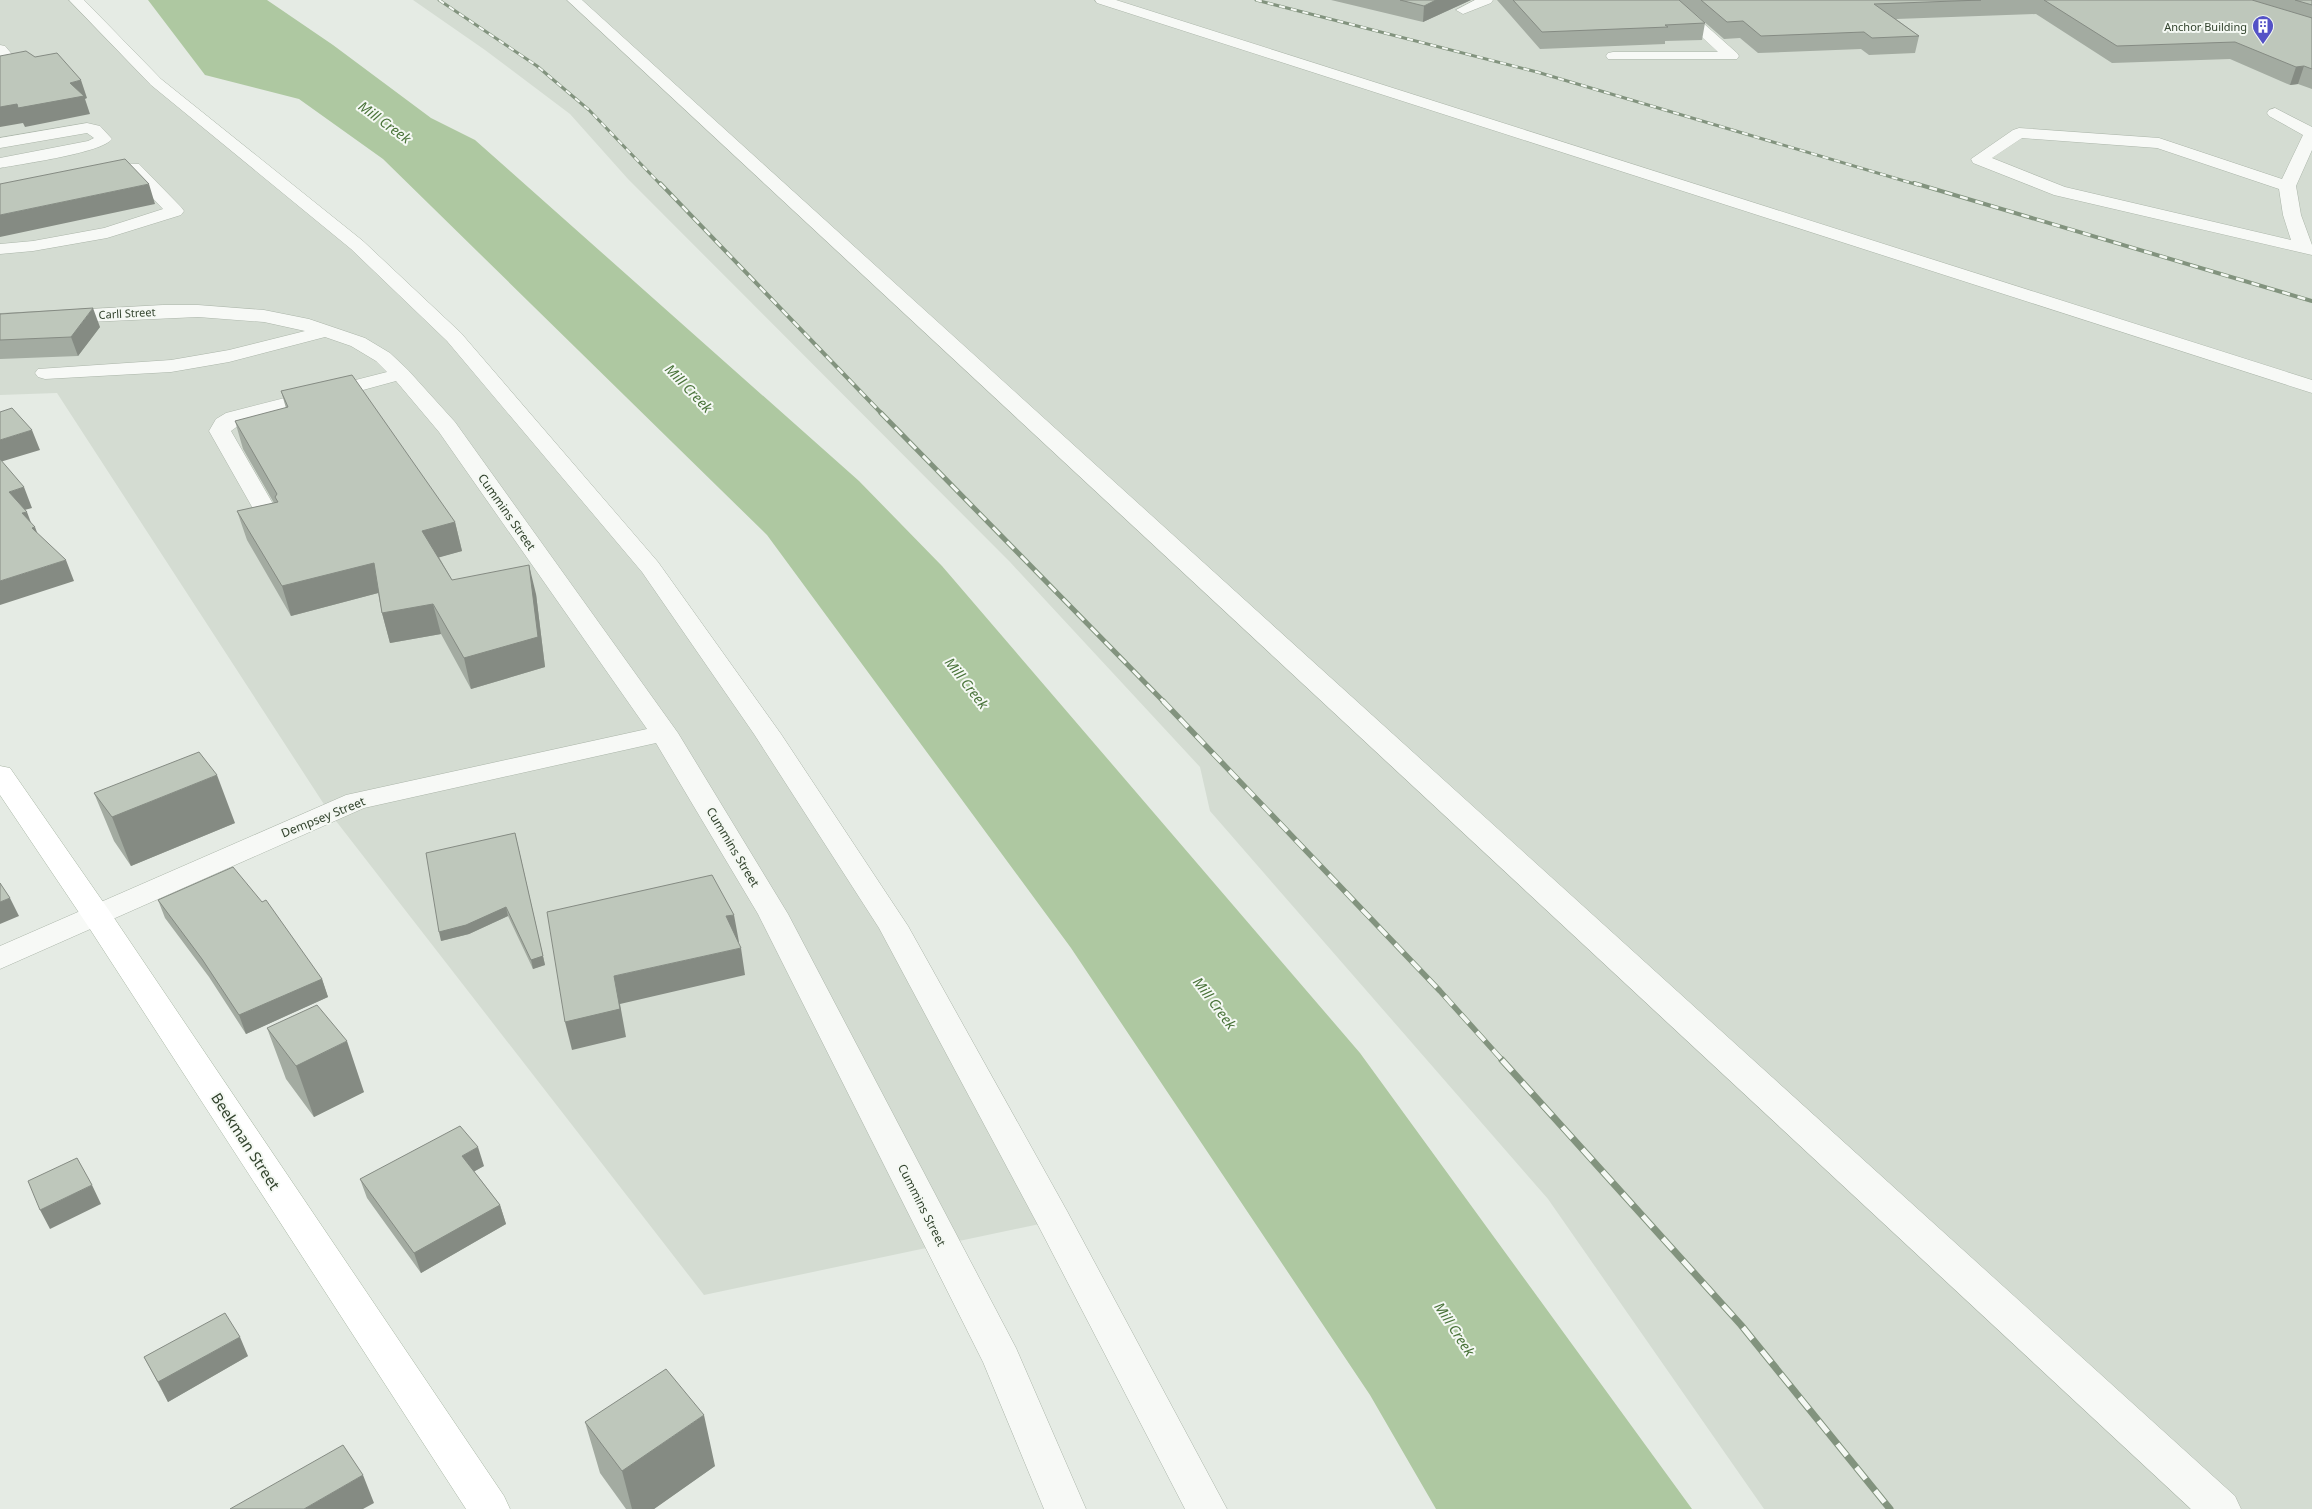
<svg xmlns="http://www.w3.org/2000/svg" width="2312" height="1509" font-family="'Noto Sans',sans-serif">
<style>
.built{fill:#d4dcd2}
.water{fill:#aec8a1}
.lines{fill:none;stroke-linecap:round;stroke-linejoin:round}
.minor-casing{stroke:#abb5a9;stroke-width:1}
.major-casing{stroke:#a8b6a4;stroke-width:1}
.minor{fill:#f7f9f6;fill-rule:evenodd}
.major{fill:#fff;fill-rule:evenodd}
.rail-far4-casing{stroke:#82937e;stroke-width:3}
.rail-far3-casing{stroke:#82937e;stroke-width:4}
.rail-far2-casing{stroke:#82937e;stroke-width:5}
.rail-far1-casing{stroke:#82937e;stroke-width:5.5}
.rail-casing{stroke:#82937e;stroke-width:7}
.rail-far4{stroke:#f4f8f3;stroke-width:2;stroke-dasharray:6;stroke-linecap:butt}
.rail-far3{stroke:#f4f8f3;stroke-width:2.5;stroke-dasharray:8;stroke-linecap:butt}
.rail-far2{stroke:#f4f8f3;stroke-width:3;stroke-dasharray:10;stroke-linecap:butt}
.rail-far1{stroke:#f4f8f3;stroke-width:4;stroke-dasharray:12;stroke-linecap:butt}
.rail{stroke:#f4f8f3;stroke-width:5;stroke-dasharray:15;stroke-linecap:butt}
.wall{fill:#a3aba1}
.shaded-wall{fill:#858b83}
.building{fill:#bec7bb;stroke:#858b83}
.labels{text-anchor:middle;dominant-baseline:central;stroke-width:4;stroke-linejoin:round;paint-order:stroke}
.far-poi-label{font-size:11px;fill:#31422c;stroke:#f4f8f3;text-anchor:end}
.far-street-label{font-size:11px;fill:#31422c;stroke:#f4f8f3}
.street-label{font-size:12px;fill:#31422c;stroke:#f4f8f3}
.water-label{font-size:14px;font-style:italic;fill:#497339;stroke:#f4f8f3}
.near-street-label{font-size:15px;fill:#31422c;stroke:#f4f8f3}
</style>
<rect width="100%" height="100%" fill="#e5ebe4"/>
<path class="built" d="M0 0H76L156 82 357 245 454 337 650 567 767 734 1054 1221 704 1295 329 812 57 393 0 395Z
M413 0H2312V1509H1764L1548 1199 1210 811 1200 767 1010 562 628 179 570 114 485 50Z"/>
<path class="water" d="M148 0H267L333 45 431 118 475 140 859 481 942 566 1360 1053 1692 1509H1436L1370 1395 1071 948 767 535 383 159 299 99 205 75Z"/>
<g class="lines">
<g class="minor-casing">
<path id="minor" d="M69 0H84L161 79 363 241 461 333 658 562 781 734 908 926 1067 1211 1227 1509H1185L1039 1227 879 928 754 734 642 572 447 341 351 249 151 85Z
M567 0H582L2235 1496 2241 1509H2191Z
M1095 0H1116L2312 380V393L1097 3Z
M1475 0H1493L1491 3 1463 14 1456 10Z
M1662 0H1677L1737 53 1739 56 1737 59H1608L1606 56 1608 53 1613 52H1718Z
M0 45 5 46 16 59 14 62 0 67Z
M2275 108 2312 127V150L2296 186 2301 215 2312 245V255L2054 195 1973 163 1971 159 2013 130 2019 128 2159 138 2282 179 2303 135 2269 116 2267 113 2269 110ZM2022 138 2157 148 2279 189 2283 215 2291 240 2065 187 1992 158Z
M87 123 100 126 112 139C102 153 21 164 0 168V158L88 141 94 138 87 133 0 148V138Z
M119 163 139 164 181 207 184 211 181 215 107 238 33 251 0 254V244L33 241 104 228 163 209 129 173 113 172 111 168 113 164Z
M163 305H198L264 310 309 319 365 338 390 353 408 370 455 422 678 733 788 914 1016 1348 1086 1509H1044L983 1362 758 914 656 743 364 808 0 969V946L346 795 647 729 439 432 396 381 242 423 231 431 284 523 280 528 272 530 264 528 209 431 216 419 226 413 387 372 376 361 351 346 325 337 229 362 171 372 45 379 38 377 35 373 38 369 171 360 229 350 305 331 264 322 198 317 0 326V314Z"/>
</g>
<g class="major-casing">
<path id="major" d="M0 766 10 768 108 909 504 1496 510 1509H466L86 923 0 795Z"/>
</g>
<use href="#minor" class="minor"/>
<use href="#major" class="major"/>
<g class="rail-far4-casing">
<path id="rail-far4" d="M439 0 537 66 589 110 661 185
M1256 0 1537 72 1918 185"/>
</g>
<g class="rail-far3-casing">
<path id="rail-far3" d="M660 183 882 414
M1914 183 2312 301"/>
</g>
<g class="rail-far2-casing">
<path id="rail-far2" d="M881 413 1164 702"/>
</g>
<g class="rail-far1-casing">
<path id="rail-far1" d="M1163 701 1440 991 1503 1061"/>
</g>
<g class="rail-casing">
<path id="rail" d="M1502 1060 1741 1325 1890 1509"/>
</g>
<use href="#rail-far4" class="rail-far4"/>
<use href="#rail-far3" class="rail-far3"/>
<use href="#rail-far2" class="rail-far2"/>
<use href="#rail-far1" class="rail-far1"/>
<use href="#rail" class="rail"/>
</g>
<path class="wall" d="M1331 0H1471L1423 22Z
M1497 0H2312V89L2298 84 2290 85 2230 59 2112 63 2036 14 1896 19 1919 36 1915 53 1869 55 1861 49 1758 53 1740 38 1724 39 1685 5 1705 23 1702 40 1665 41V44L1540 49Z
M0 314 100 327 78 356 0 359Z
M281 391 455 522 462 551 439 557 452 580 536 594 545 667 471 689 441 634 390 643 382 613 378 593 291 616 247 540 237 511 274 503 243 449 235 421 286 408Z
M94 793 235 823 131 866 114 841Z
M515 833 545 965 533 969 508 916 469 934 441 941Z
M158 900 322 979 328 997 246 1034 209 977 165 918Z
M267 1028 364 1092 314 1117 286 1079Z
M484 1166 474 1171 500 1205 506 1224 421 1273 367 1198 360 1179Z
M248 1356 168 1402 144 1357Z
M585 1422 715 1466 654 1509H626L600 1473Z"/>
<path class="shaded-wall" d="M1436 0H1471L1423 22 1424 6Z
M2304 66 2298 84 2290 85 2296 67Z
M81 80 87 98 85 99 90 114 25 127 23 123 0 127V107L70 83Z
M149 184 155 204 0 237V215Z
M93 308 100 327 78 356 71 337Z
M32 430 40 450 0 462V440Z
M24 487 32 508 17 512 9 492Z
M27 512 33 528 35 527 43 548 22 513Z
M455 522 462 551 430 560 422 531Z
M66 560 74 581 0 605V581Z
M374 563 382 592 291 616 282 586Z
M529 565 536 594 545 667 471 689 464 658Z
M433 604 441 634 390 643 382 613Z
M217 775 235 823 131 866 112 817Z
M515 833 545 965 533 969 531 960Z
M10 898 19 916 0 924V902Z
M506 907 508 916 469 934 441 941 439 932Z
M734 915 739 942 731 944 726 916Z
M741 948 745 975 620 1004 626 1037 572 1050 565 1022 614 976Z
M322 979 328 997 246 1034 239 1015Z
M347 1041 364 1092 314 1117 296 1066Z
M478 1147 484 1166 468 1175 462 1156Z
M92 1185 101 1204 50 1229 40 1210Z
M500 1205 506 1224 421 1273 414 1253Z
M240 1337 248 1356 168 1402 158 1382Z
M704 1415 715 1466 654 1509H632L622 1471Z
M363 1475 374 1503 363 1509H304Z"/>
<path class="building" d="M1400 0H1436L1424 6Z
M1513 0H1679L1705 23 1665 25 1668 27 1542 32Z
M1701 0H1981L1874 4 1919 36 1872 38 1864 32 1761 36 1743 21 1727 22Z
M2044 0H2252L2312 18V69L2304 66 2296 67 2235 42 2117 46Z
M2295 0H2312V5Z
M26 51 35 57 57 53 81 80 70 83 84 96 18 108 17 104 0 107V56Z
M125 159 149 184 0 215V184Z
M93 308 71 337 0 340V314Z
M352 375 455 522 422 531 452 580 529 565 538 637 464 658 433 604 382 613 374 563 282 586 237 511 278 502 275 497 277 494 235 421 288 407 281 391Z
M12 408 32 430 0 440V412Z
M0 459 24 487 9 492 27 512 22 513 35 527 32 528 66 560 0 581Z
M199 752 217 775 112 817 94 793Z
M515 833 543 956 531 960 506 907 466 925 439 932 426 853Z
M233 867 262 902 266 900 322 979 239 1015 202 959 158 900Z
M712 875 734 915 726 916 741 948 614 976 620 1009 565 1022 547 912Z
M0 883 10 898 0 902Z
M317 1005 347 1041 296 1066 267 1028Z
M460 1126 478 1147 462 1156 500 1205 414 1253 360 1179Z
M77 1158 92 1185 40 1210 28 1181Z
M225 1313 240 1337 158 1382 144 1357Z
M666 1369 704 1415 622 1471 585 1422Z
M343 1445 363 1475 304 1509H230Z"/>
<defs>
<g id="building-pin" transform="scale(1.125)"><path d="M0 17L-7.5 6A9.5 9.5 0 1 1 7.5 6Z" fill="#5452c6" stroke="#f4f8f3"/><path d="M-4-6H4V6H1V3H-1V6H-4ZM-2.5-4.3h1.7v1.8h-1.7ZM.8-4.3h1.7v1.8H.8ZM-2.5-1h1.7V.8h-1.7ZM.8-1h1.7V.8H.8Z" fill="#fff"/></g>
</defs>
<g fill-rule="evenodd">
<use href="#building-pin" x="2263" y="26"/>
</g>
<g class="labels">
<g class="far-poi-label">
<text x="2247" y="26">Anchor Building</text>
</g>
<g class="far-street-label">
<text transform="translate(127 313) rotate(-3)">Carll Street</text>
</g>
<g class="street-label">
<text transform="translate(507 512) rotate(55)">Cummins Street</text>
<text transform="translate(323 817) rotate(-22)">Dempsey Street</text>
<text transform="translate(733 847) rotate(59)">Cummins Street</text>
<text transform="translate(922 1205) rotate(63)">Cummins Street</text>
</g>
<g class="water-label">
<text transform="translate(385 122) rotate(36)">Mill Creek</text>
<text transform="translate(689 388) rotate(46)">Mill Creek</text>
<text transform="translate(967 683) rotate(52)">Mill Creek</text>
<text transform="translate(1215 1003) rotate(53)">Mill Creek</text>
<text transform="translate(1455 1329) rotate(57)">Mill Creek</text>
</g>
<g class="near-street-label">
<text transform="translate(246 1141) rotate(57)">Beekman Street</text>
</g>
</g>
</svg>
